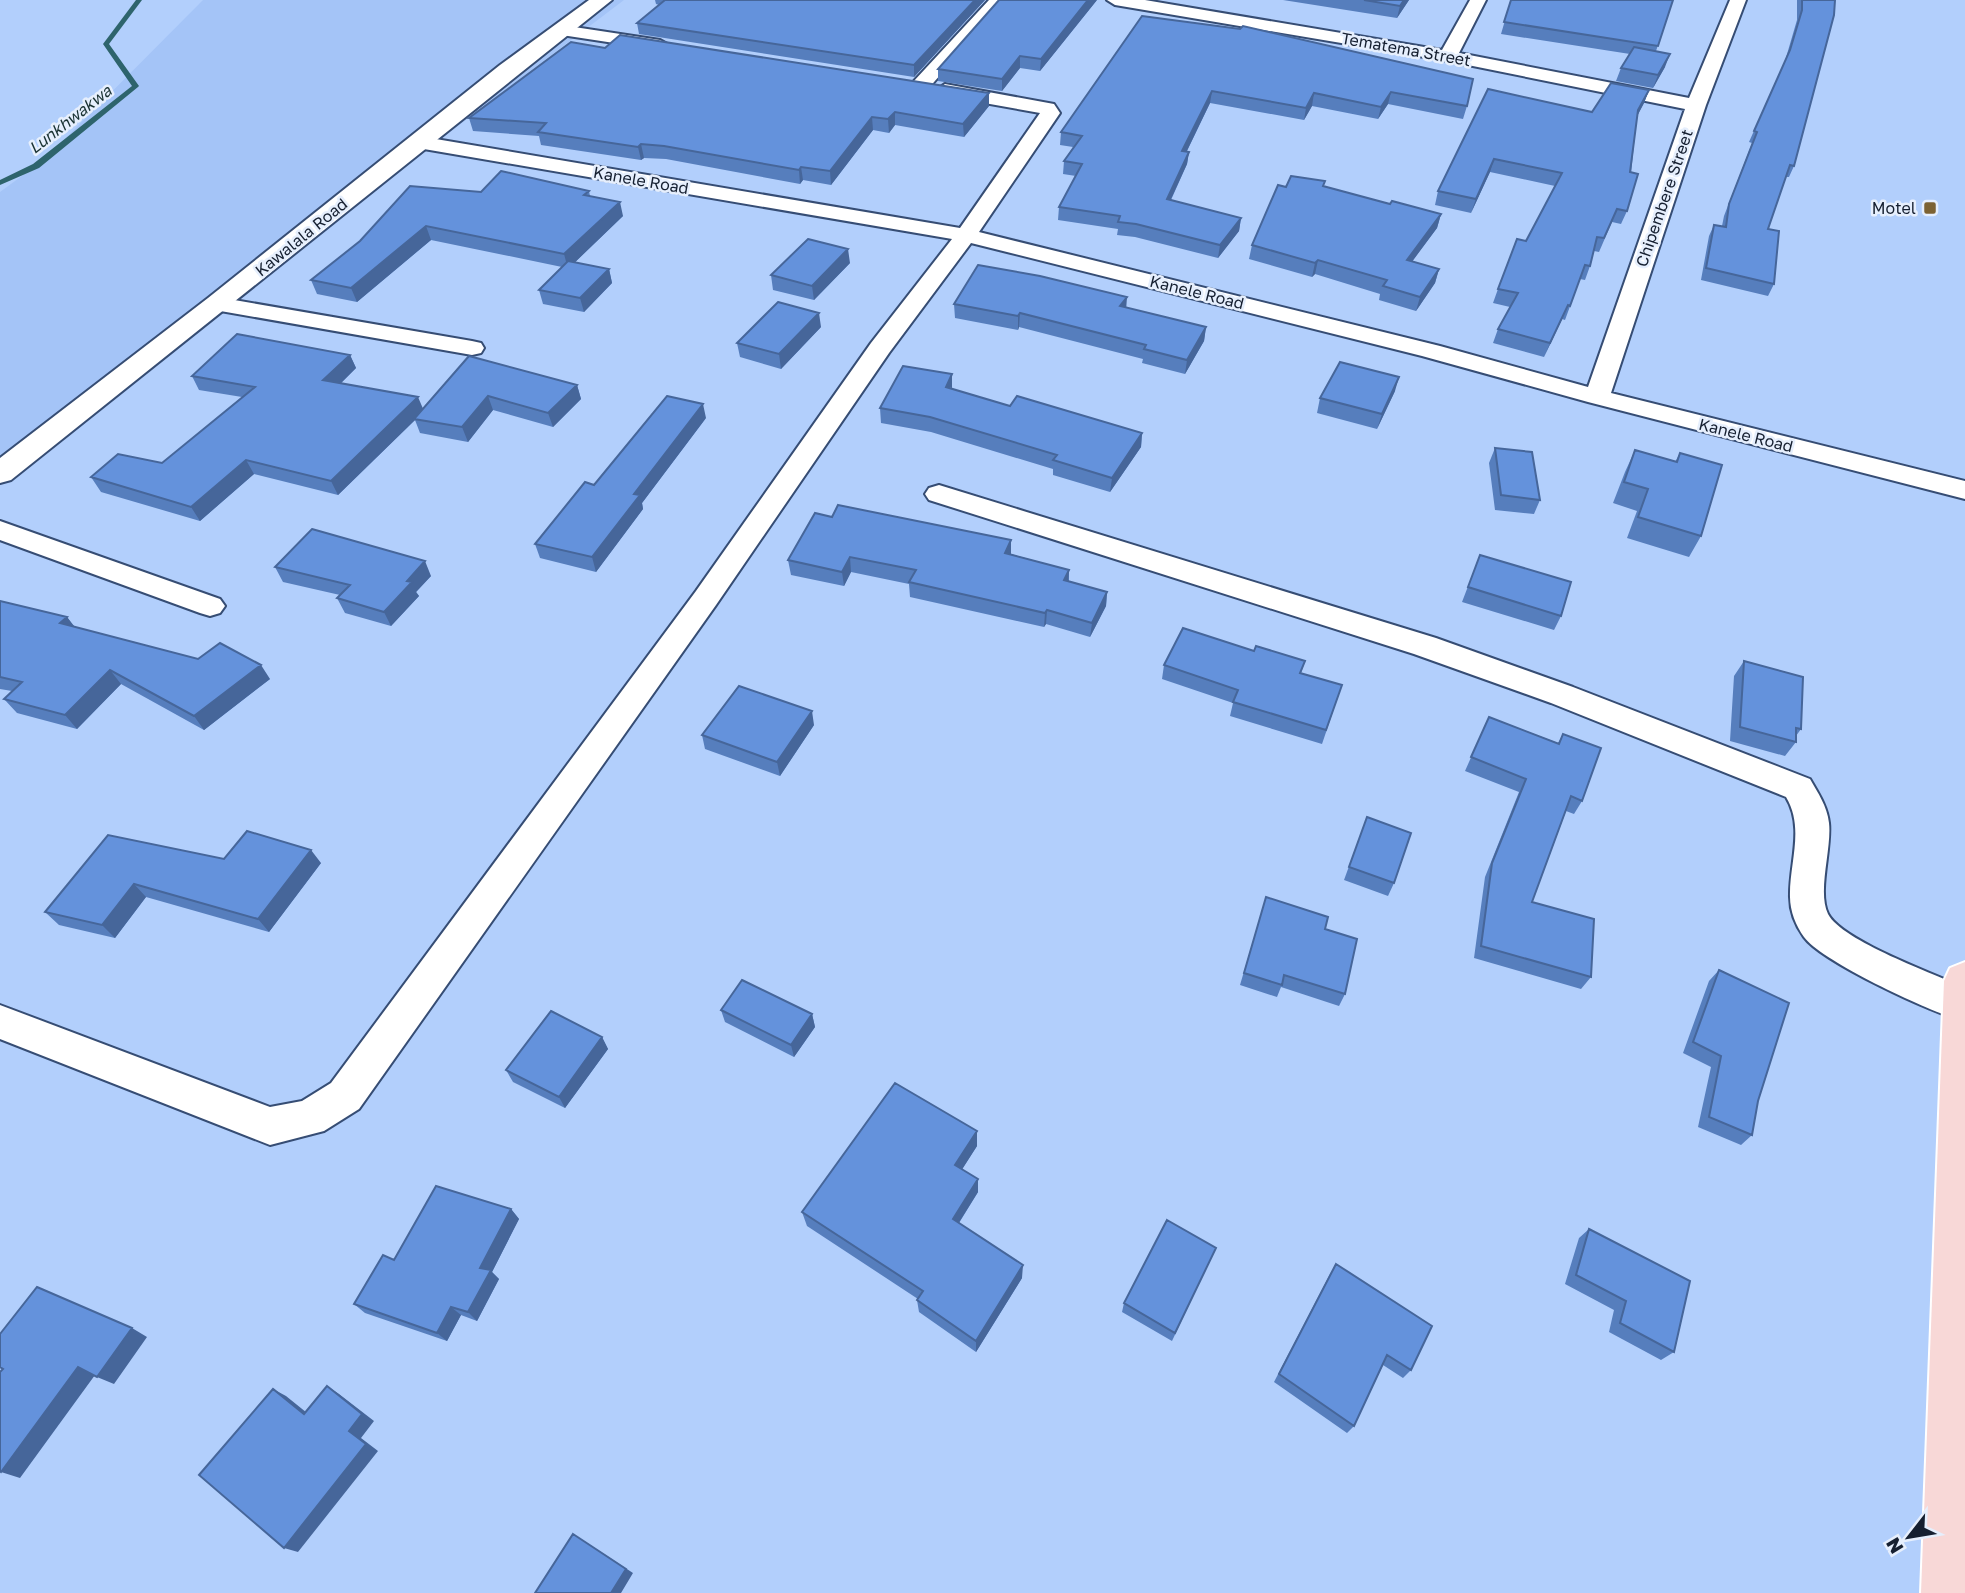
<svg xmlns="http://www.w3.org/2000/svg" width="1965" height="1593" font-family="'Golos Text',sans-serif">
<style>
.built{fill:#a4c4f7}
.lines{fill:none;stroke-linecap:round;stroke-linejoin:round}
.stream{fill:#2e646c;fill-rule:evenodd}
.street-casing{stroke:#364d74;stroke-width:4}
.secondary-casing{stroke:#364d74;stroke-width:4}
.primary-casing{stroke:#fff;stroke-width:4}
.street{fill:#fff;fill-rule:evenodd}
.secondary{fill:#fff;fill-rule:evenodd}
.primary{fill:#f8d8d7;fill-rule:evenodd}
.wall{fill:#567ebd}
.shaded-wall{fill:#46669a}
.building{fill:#6492dc;stroke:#46669a;stroke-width:2}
.poi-dot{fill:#7c6233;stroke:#e6effd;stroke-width:2.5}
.labels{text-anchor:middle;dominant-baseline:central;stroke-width:5;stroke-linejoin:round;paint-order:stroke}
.far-street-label{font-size:16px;fill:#151f30;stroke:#e6effd}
.far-water-label{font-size:16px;font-style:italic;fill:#193132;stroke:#e6effd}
.far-poi-label{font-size:16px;fill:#151f30;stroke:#e6effd;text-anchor:end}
</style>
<rect width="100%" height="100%" fill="#b2cffc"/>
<path class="built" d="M203 0H624L0 474V192L45 159Z"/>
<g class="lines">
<path class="stream" d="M136 0H142L109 44 139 86 138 87 39 168 0 185V180L33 164 132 86 103 44Z"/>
<g class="street-casing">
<path id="street" d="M989 0H1006L927 90H913L911 86 913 82Z
M1107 0H1145L1442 50 1470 0H1486L1459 53 1689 98 1730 0H1746L1706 105 1611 393 1965 481V499L1588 402 1422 356 971 243 889 353 716 605 359 1109 324 1131 270 1145 0 1039V1005L270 1107 302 1101 331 1083 696 591 871 343 952 239 418 148 411 146 408 142 411 138 418 136 960 228 1040 113 945 96 936 90 945 84 1054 104 1060 113 979 232 1440 346 1588 387 1685 109 1448 61 1115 5Z
M561 25 660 40 669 45 660 50 555 34 552 30 555 26Z
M217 297 472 341 481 343 484 348 481 353 472 355 209 309 205 304 209 299Z
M939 485 1436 638 1573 687 1810 779C1818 793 1827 806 1829 823 1832 848 1817 892 1828 914 1842 941 1935 974 1965 988V1021C1935 1015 1821 961 1804 937 1796 926 1790 911 1790 897 1789 864 1805 828 1786 797L1551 703 1414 654 929 500 925 494 929 488Z
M0 521 220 599 225 606 220 613 210 616 200 613 0 540Z"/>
</g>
<g class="secondary-casing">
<path id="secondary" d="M589 0H612L11 480 0 483V458L208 298 500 65Z"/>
</g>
<g class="primary-casing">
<path id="primary" d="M1965 962V1593H1921L1944 981 1950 968Z"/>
</g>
<use href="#street" class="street"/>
<use href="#secondary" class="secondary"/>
<use href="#primary" class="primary"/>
</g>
<path class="wall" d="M655 0H985L914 77 639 34 637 23 659 5 656 4Z
M1097 0 1040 71 1020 68 1002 91 938 81V69Z
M1283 0H1409L1397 18Z
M1511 0H1673L1656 51 1665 67 1653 88 1616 81 1621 68 1630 54 1501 34Z
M1797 0H1835L1794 166 1789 177H1786L1768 229 1774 284 1768 296 1701 280 1709 236 1714 225 1722 226 1724 216 1752 143 1749 142 1785 61 1797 20Z
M1142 16 1467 106 1463 119 1388 104 1378 119 1312 106 1304 120 1210 103 1187 151 1189 152 1187 164 1171 200 1241 218 1239 231 1218 258 1135 237 1117 235 1118 229 1058 220 1059 207 1076 176 1063 174 1064 161 1073 147 1060 145 1061 132Z
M605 48 989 93V106L964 137 895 125 889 133 873 130 831 185 803 180 800 184 666 159 644 158 641 160 541 145 539 136 473 131 469 118Z
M1488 89 1592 112 1649 90 1644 103 1637 116 1627 211 1621 224 1612 222 1599 252 1594 251 1590 266 1585 280 1580 279 1565 320 1562 319 1544 357 1493 343 1498 329 1510 307 1493 303 1498 289 1526 241 1555 186 1490 172 1471 213 1435 205 1438 191Z
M1324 186 1390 204 1441 214 1437 228 1412 261 1439 269 1435 283 1416 311 1379 300 1380 294 1315 274 1312 277 1249 259 1252 245 1286 187Z
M589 191 590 196 623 216 574 263 609 269 612 283 584 312 543 304 539 290 562 267 431 240 357 302 317 294 311 280 481 192Z
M850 263 814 300 773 290 771 275Z
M954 304 1126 308 1206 327 1204 341 1185 374 1142 363 1143 359 1019 327 1018 330 955 318Z
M821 327 781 369 740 357 737 343Z
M350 355 356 368 341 383 423 408 469 356 577 385 581 399 553 427 493 410 468 442 420 433 415 420 338 495 254 474 200 521 101 492 91 477 162 463 242 397 199 390 192 376Z
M1395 391 1377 429 1317 413 1320 398Z
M1010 406 1142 433 1141 447 1110 492 1053 475V469L931 432 881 423 880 408Z
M706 418 642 503 643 509 596 572 540 558 535 544Z
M1495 448 1540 500 1534 514 1495 510 1489 463Z
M1635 450 1675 462 1680 453 1701 536 1689 557 1627 538 1637 511 1613 503 1625 472Z
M832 517 1011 554 1069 570V581L1107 592 1106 606 1090 637 1046 624 1044 627 910 597 909 584 851 572 844 586 791 575 788 560Z
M1480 555 1561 616 1554 630 1462 602Z
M275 567 431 576 416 592 419 596 391 626 345 613 337 598 340 595 283 582Z
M0 601 67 617 74 627 270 679 204 730 121 684 77 729 17 713 4 699 12 691 0 689Z
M1254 651 1305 661 1301 673 1342 685 1322 744 1230 716 1233 703 1162 679 1164 665Z
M1744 661 1801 729 1796 736V742L1785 756 1730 741 1734 676Z
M1489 717 1558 743 1563 734 1582 801 1574 814 1566 811 1532 902 1591 977 1581 989 1474 958 1485 877 1519 792 1465 771Z
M814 725 780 776 705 749 702 735Z
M1367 817 1394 883 1388 896 1344 880Z
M108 835 224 859 321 863 269 932 146 897 115 938 59 925 45 912Z
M1266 897 1325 929 1345 994 1339 1006 1281 987 1277 997 1240 985Z
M1719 970 1758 1101 1752 1135 1741 1145 1698 1127 1711 1067 1683 1053 1709 981Z
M721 1010 812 1014 815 1027 794 1057 725 1022Z
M602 1037 608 1049 565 1108 513 1082 506 1070Z
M977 1131V1146L962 1169 978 1179V1192L959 1223 1022 1278 976 1352 919 1312 917 1300 918 1299 807 1226 802 1212Z
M511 1209 519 1219 492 1272 499 1279 477 1321 461 1315 447 1341 365 1313 354 1304 394 1260Z
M1589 1229 1674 1352 1661 1360 1609 1332 1614 1310 1565 1284 1579 1238Z
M1216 1248 1172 1341 1122 1312 1124 1303Z
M1336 1264 1411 1370 1403 1378 1383 1365 1354 1426 1347 1433 1274 1382 1330 1274Z"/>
<path class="shaded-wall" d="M975 0H985L914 77V65Z
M1088 0H1097L1040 71 1041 59Z
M1404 0H1409L1397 18 1400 6Z
M1670 54 1665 67 1653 88 1658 75Z
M1020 56V68L1002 91V79Z
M1649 90 1644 103 1633 124 1638 110Z
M1212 91 1210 103 1181 163 1182 151Z
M1391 92 1388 104 1378 119 1381 107Z
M989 93V106L964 137 963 124Z
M1314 93 1312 106 1304 120 1306 108Z
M895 112V125L889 133 888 119Z
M872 117 873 130 831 185 830 171Z
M641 144 644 158 641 160 638 147Z
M1189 152 1187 164 1165 212 1167 199Z
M1494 159 1490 172 1471 213 1476 199Z
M801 167 803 180 800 184 799 170Z
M620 202 623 216 568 269 564 254Z
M1441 214 1437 228 1403 274 1407 260Z
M1241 218 1239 231 1218 258 1220 245Z
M426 226 431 240 357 302 351 288Z
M848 249 850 263 814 300 812 286Z
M1318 260 1315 274 1312 277 1315 263Z
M609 269 612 283 584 312 580 298Z
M1439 269 1435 283 1416 311 1420 297Z
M1127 297 1126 311 1120 306Z
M1568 305 1562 319 1544 357 1550 343Z
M819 313 821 327 781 369 779 354Z
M1020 313 1019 327 1018 330V316Z
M1206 327 1204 341 1185 374 1187 360Z
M350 355 356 368 330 394 323 380Z
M952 374V388L946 387Z
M1399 377 1395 391 1377 429 1382 414Z
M577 385 581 399 553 427 548 413Z
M488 396 493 410 468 442 462 427Z
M418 397 424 411 414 419 415 420 338 495 331 481Z
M703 404 706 418 642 503 643 509 596 572 592 557 634 494Z
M1142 433 1141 447 1110 492 1112 478Z
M246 460 254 474 200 521 191 507Z
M1011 540V555L1005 553Z
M850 557 851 572 844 586 842 572Z
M425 561 431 576 416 592 419 596 391 626 384 612 407 581Z
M1069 570 1068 585 1064 580Z
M1107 592 1106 606 1090 637 1092 623Z
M1047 610 1046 624 1044 627 1045 613Z
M67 617 78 631 60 623Z
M261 665 270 679 204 730 194 716Z
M110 670 121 684 77 729 65 715Z
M812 711 814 725 780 776 777 762Z
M311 850 321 863 269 932 258 919Z
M134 884 146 897 115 938 102 925Z
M812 1014 815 1027 794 1057 791 1045Z
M602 1037 608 1049 565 1108 559 1097Z
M977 1131V1146L956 1179 955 1165Z
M978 1179V1192L953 1232V1219Z
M511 1209 519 1219 492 1272 499 1279 477 1321 468 1312 480 1268Z
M1023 1265 1022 1278 976 1352V1341Z
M451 1307 461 1315 447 1341 437 1333Z
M132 1328 147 1337 114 1384 97 1377Z
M78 1367 95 1375 20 1478 1 1472Z
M327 1386 339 1394 374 1421 361 1438 378 1451 298 1552 284 1548 349 1431Z
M273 1389 286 1396 317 1421 304 1414Z
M581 1539 633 1573 621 1593H611Z"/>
<path class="building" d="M665 0H975L914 65 637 23Z
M999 0H1088L1041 59 1020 56 1002 79 938 69Z
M1364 0H1404L1400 6Z
M1511 0H1673L1658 46 1504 22Z
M1802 0H1835L1834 15 1794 166 1790 165 1768 229 1779 231 1774 284 1706 268 1714 225 1726 227 1729 204 1757 132 1754 131 1790 50 1802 10Z
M1142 16 1240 29 1243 26 1473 79 1467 106 1391 92 1381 107 1314 93 1306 108 1212 91 1182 151 1189 152 1167 199 1241 218 1220 245 1136 224 1118 222 1120 216 1059 207 1082 164 1064 161 1082 136 1061 132Z
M620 35 989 93 963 124 895 112 888 119 872 117 830 171 801 167 799 170 664 146 641 144 638 147 538 132 546 123 469 118 571 42 605 48Z
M1634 47 1670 54 1658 75 1621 68Z
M1611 83 1649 90 1638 110 1630 172 1638 174 1627 211 1617 209 1604 238 1597 237 1590 266 1585 265 1570 306 1568 305 1550 343 1498 329 1518 293 1498 289 1517 239 1526 241 1562 173 1494 159 1476 199 1438 191 1488 89 1592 112Z
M501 171 589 191 584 195 620 202 564 254 426 226 351 288 311 280 360 241 410 186 481 192Z
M1291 176 1325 181 1323 186 1390 204 1392 201 1441 214 1407 260 1439 269 1420 297 1383 286 1387 280 1318 260 1315 263 1252 245 1278 185 1286 187Z
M808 239 848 249 812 286 771 275Z
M568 261 609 269 580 298 539 290Z
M978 265 1040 276 1127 297 1120 306 1206 327 1187 360 1144 349 1146 345 1020 313 1018 316 954 304Z
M778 302 819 313 779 354 737 343Z
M237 334 350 355 323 380 418 397 331 481 246 460 191 507 91 477 118 454 162 463 255 387 192 376Z
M469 356 577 385 548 413 488 396 462 427 414 419Z
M1340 362 1399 377 1382 414 1320 398Z
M903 366 952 374 946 387 1010 406 1017 396 1142 433 1112 478 1053 460 1057 455 930 417 880 408Z
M667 396 703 404 634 494 640 495 592 557 535 544 585 482 594 485Z
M1495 448 1532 452 1540 500 1501 495Z
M1635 450 1677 462 1680 453 1722 465 1701 536 1638 517 1648 489 1624 482Z
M838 505 1011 540 1005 553 1069 570 1064 580 1107 592 1092 623 1047 610 1045 613 909 582 916 570 850 557 842 572 788 560 815 513 832 517Z
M312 529 425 561 407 581 412 582 384 612 337 598 350 585 275 567Z
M1480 555 1571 582 1561 616 1468 587Z
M0 601 67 617 60 623 198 659 220 643 261 665 194 716 110 670 65 715 4 699 22 682 0 677Z
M1183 628 1254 651 1256 646 1305 661 1300 673 1342 685 1326 730 1233 702 1238 690 1164 665Z
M1744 661 1803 677 1801 729 1796 728V742L1740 727Z
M739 686 812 711 777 762 702 735Z
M1489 717 1559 744 1563 734 1601 748 1582 801 1571 796 1532 902 1594 919 1591 977 1481 946 1492 863 1526 779 1471 757Z
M1367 817 1411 833 1394 883 1349 867Z
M247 831 311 850 258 919 134 884 102 925 45 912 108 835 224 859Z
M1266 897 1328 917 1325 929 1357 939 1345 994 1284 975 1282 985 1244 973Z
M1719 970 1789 1003 1758 1101 1752 1135 1709 1117 1721 1056 1693 1042Z
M742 980 812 1014 791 1045 721 1010Z
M551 1011 602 1037 559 1097 506 1070Z
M895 1083 977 1131 955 1165 978 1179 953 1219 1023 1265 976 1341 917 1300 923 1291 802 1212Z
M436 1186 511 1209 480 1268 491 1270 468 1312 451 1307 437 1333 354 1304 383 1255 394 1260Z
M1167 1220 1216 1248 1175 1333 1124 1303Z
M1589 1229 1690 1281 1674 1352 1620 1323 1626 1301 1576 1275Z
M1336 1264 1432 1326 1411 1370 1387 1355 1354 1426 1279 1374Z
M37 1287 132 1328 97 1377 78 1367 1 1472 0 1471V1372L3 1369 0 1367V1334Z
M327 1386 362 1414 349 1431 366 1444 284 1548 199 1475 273 1389 304 1414Z
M573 1534 626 1569 611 1593H535Z"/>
<rect class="poi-dot" x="1923" y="201" width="14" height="14" rx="3.5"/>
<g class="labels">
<g class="far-street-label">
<text transform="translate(1406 49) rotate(10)">Tematema Street</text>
<text transform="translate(641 180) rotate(10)">Kanele Road</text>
<text transform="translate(1664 198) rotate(-71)">Chipembere Street</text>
<text transform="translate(301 237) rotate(-39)">Kawalala Road</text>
<text transform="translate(1197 292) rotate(14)">Kanele Road</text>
<text transform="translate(1746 435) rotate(14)">Kanele Road</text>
</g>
<g class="far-water-label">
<text transform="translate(70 119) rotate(-38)">Lunkhwakwa</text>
</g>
<g class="far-poi-label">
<text x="1916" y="208">Motel</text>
</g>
</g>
<g transform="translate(1909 1537) rotate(239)" stroke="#e6effd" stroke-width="5" paint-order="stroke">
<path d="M0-5L12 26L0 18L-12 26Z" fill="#151f30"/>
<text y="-10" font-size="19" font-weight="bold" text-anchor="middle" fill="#151f30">N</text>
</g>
</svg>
